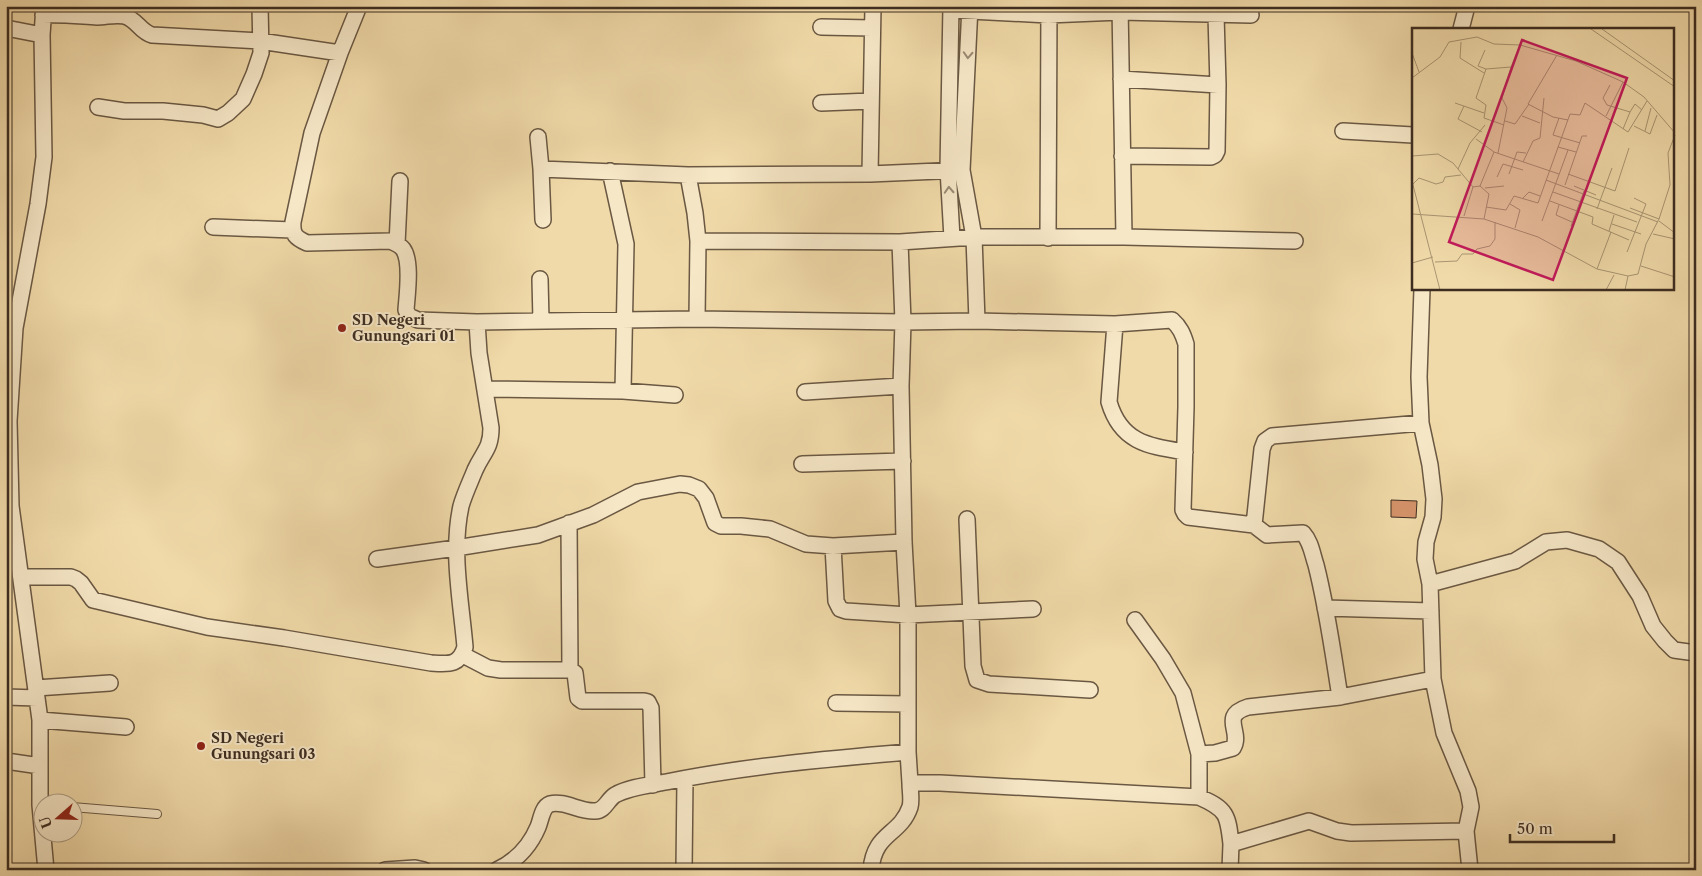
<svg xmlns="http://www.w3.org/2000/svg" width="1702" height="876" font-family="'Libre Caslon Text',serif">
<style>
.building{fill:#d49269;stroke:#3d2d21}
.lines{fill:none;stroke-linecap:round;stroke-linejoin:round}
.lane-casing{stroke:#6a5843;stroke-width:10}
.street-casing{stroke:#6a5843;stroke-width:18}
.lane{stroke:#f6e7c7;stroke-width:8}
.street{stroke:#f6e7c7;stroke-width:15}
.oneway{stroke:#9a8a74}
.poi-dot{fill:#8f2418;stroke:#f6e7c7;stroke-width:2}
.labels{text-anchor:middle;dominant-baseline:central;stroke-width:4;stroke-linejoin:round;paint-order:stroke}
.poi-label{font-size:14px;font-weight:bold;fill:#3d2d21;stroke:#f6e7c7;text-anchor:start}
.inset-road{fill:none;stroke:#a99573;stroke-width:1}
.view{fill:#c2185b;fill-opacity:0.15;stroke:#c2185b;stroke-width:2.5}
.inset-edge{fill:none;stroke:#3d2d21;stroke-width:2.5}
</style>
<rect width="100%" height="100%" fill="#f1daa9"/>
<filter id="stains"><feTurbulence type="fractalNoise" baseFrequency=".004" numOctaves="4"/><feColorMatrix values="0 0 0 0 .2 0 0 0 0 .09 0 0 0 0 .02 0 0 0 .5 -.17"/></filter>
<radialGradient id="worn" r=".72"><stop offset=".6" stop-color="#630" stop-opacity="0"/><stop offset="1" stop-color="#630" stop-opacity=".3"/></radialGradient>
<path class="building" d="M1391 500 1417 501 1416 518 1391 517Z"/>
<g class="lines">
<g class="lane-casing">
<path id="lane" d="M72 807 157 814"/>
</g>
<g class="street-casing">
<path id="street" d="M44 6 42 35 44 157 38 204 15 328 9 421 11 506 40 720V805L46 870
M359 6 340 53 312 133 293 222C292 235 296 238 307 243L390 241C395 243 400 245 403 249 412 261 407 295 406 310L409 316 418 320 477 322 697 319 903 322 977 321 1115 324 1172 320C1180 327 1183 334 1186 344V407L1183 510 1185 514 1188 517 1254 525 1267 535 1303 533C1311 542 1312 553 1316 565 1327 608 1333 653 1340 697
M951 6 948 169 952 238
M970 6 962 170 974 237 977 321
M1120 6 1124 237
M951 10 1048 15 1120 12 1251 15
M43 15C61 14 79 16 97 17 106 17 115 14 124 16 137 19 140 32 152 35L260 41 340 53
M821 27 872 28
M6 28 42 35
M1461 29 1467 6
M1121 79 1218 85
M821 103 871 101
M98 107 124 111H163L203 115 218 119 228 113 243 99 254 74 261 53 260 6
M1343 131 1413 135
M538 137 541 169 688 175 870 174 962 170
M1122 156 1211 157 1215 155 1217 151 1218 85 1216 15
M541 169 543 220
M870 174 873 6
M688 175 695 213 698 241 697 319
M213 227 292 230
M1048 238 1049 6
M698 241 900 242 974 237H1124L1295 241
M900 242 903 322 901 386 904 542 908 615V752L910 783H940L1199 797C1227 809 1228 815 1231 844L1309 821 1337 831 1351 833 1466 831
M397 244 400 181
M540 279 541 321
M1422 289 1419 377 1421 423 1430 465 1434 499 1433 517 1426 542 1425 559 1430 584 1433 679 1444 733 1468 791 1471 807 1466 831 1470 870
M1115 324 1109 402C1121 443 1149 446 1185 452
M485 389 623 391 626 244 610 171
M623 391 675 395
M805 392 901 386
M802 464 903 461
M967 519 973 666 977 680 989 684 1090 690
M569 523 570 670
M1254 525 1262 449 1265 441 1272 436 1421 423
M833 546 836 601 840 609 846 611 908 615 1033 609
M377 559 456 548 538 535 593 515 638 492 680 484 689 485 699 489 706 498 715 523 721 526H741L770 529 806 544 833 546 904 542
M22 577H71L76 579 81 583 93 600 207 627 284 638 431 663C449 664 459 666 465 647 461 600 451 552 461 506 464 495 471 480 475 470 483 452 491 449 491 428L479 353 477 322
M1430 584 1515 561 1546 542 1567 540 1599 549 1618 562 1640 596 1653 626 1665 641 1674 650 1696 653
M1325 608 1431 611
M1135 620 1163 659 1183 693 1199 754
M463 655 488 668 501 670H570L575 673 578 698 582 701H644L648 702 651 708 653 785
M36 688 110 683
M6 697 37 698
M836 703 908 704
M40 720 126 727
M6 761 40 766
M1199 797V754L1215 753 1233 748C1243 732 1219 716 1248 707L1340 697 1433 679
M385 870 415 868 424 870
M497 870C516 861 530 846 538 827 541 820 542 807 550 804 564 800 580 812 595 811 605 811 607 800 615 795 629 787 650 785 666 782 746 766 827 759 908 752
M684 870 685 779
M871 870C874 832 900 836 910 807 912 800 910 791 910 783
M1230 870 1231 844"/>
</g>
<use href="#lane" class="lane"/>
<use href="#street" class="street"/>
</g>
<defs><path id="oneway-chevron" d="M-2-3.5L2.5 0L-2 3.5" fill="none" stroke-width="1.6" stroke-linecap="round" stroke-linejoin="round" transform="scale(1.25)"/></defs>
<g class="oneway">
<use href="#oneway-chevron" transform="translate(968 55) rotate(93)"/>
<use href="#oneway-chevron" transform="translate(949 190) rotate(-93)"/>
</g>
<g class="poi-dot">
<circle cx="342" cy="328" r="5"/>
<circle cx="201" cy="746" r="5"/>
</g>
<g class="labels">
<g class="poi-label">
<text x="352" y="320">SD Negeri<tspan x="352" dy="16">Gunungsari 01</tspan></text>
<text x="211" y="738">SD Negeri<tspan x="211" dy="16">Gunungsari 03</tspan></text>
</g>
</g>
<g transform="translate(1412 28)">
<rect width="262" height="262" fill="#f1daa9"/>
<path class="inset-road" d="M179 1 263 59M190 1 263 53M49 14 48 30 72 45M73 22 66 38 74 41M0 25 7 44M145 27 116 76 141 89 156 92M0 50 28 29 37 14 65 9 82 16 108 17 164 33 211 54 232 69 263 105M198 57 191 70 195 77 218 84 223 76 230 82M43 75 72 85M52 78 46 91 70 104M110 88 128 95M194 88 211 54M147 90 141 107 168 115M93 93 103 96 117 76M92 97 72 90 74 77 64 70 74 41 99 39 108 17M222 98 238 106 245 87M211 101 218 84M233 103 239 80M64 111 82 124M146 119 164 124M86 125 95 80 90 70 99 39M0 128 26 126 41 135 61 159M111 134 121 113 128 110 132 70M46 141 58 115 73 97M97 146 105 124 114 125M156 146 203 163 217 120M85 149 91 136 111 142M134 152 246 194M0 153 28 262M1 156 7 150 24 156 31 154 33 149 49 147M153 157 170 108H175M68 158 77 166 72 191M162 158 184 167M73 160 92 158M141 164 225 194M110 171 117 164 128 168M138 173 181 189 180 196 217 212M98 176 108 182 103 200M147 177 144 187 160 194M74 179 94 182 102 168 126 175 158 86 168 87 173 75 216 104 235 73M218 180 247 191M185 181 200 140M0 186 72 191 126 209 185 241 216 248M52 188 61 159 68 158 82 124 147 146M130 193 156 122M247 193 263 205M200 196 229 206M159 198 172 163M197 203 202 187M241 206 263 211M215 224 234 176 222 170M23 234 45 233 50 226H61L65 221 78 218 83 211V194M0 235 21 229M229 238 263 249M185 241 199 204M194 262 202 247M213 262 216 248 226 246 234 216 247 191 258 157 256 125 263 107"/>
<path class="view" d="M110 12 215 50 141 252 37 214Z"/>
<rect width="262" height="262" class="inset-edge"/>
</g>
<rect width="1702" height="876" fill="none" stroke="#f1daa9" stroke-width="25"/>
<rect x="8" y="8" width="1687" height="861" fill="none" stroke="#3d2d21" stroke-width="2.5"/>
<rect x="12" y="12" width="1677" height="851" fill="none" stroke="#3d2d21"/>
<g transform="translate(58 818) rotate(250)"><circle r="24" fill="#f6e7c7" stroke="#ac9d85"/>
<path d="M0-4L9 19L0 12L-9 19Z" fill="#8f2418"/>
<text y="-8" font-size="14" font-weight="bold" text-anchor="middle" fill="#3d2d21">U</text>
</g>
<path d="M1510 834v8h104v-8" fill="none" stroke="#3d2d21" stroke-width="2.5"/>
<text x="1517" y="834" font-size="15" fill="#3d2d21" stroke="#f6e7c7" stroke-width="4" paint-order="stroke">50 m</text>
<rect width="100%" height="100%" filter="url(#stains)"/>
<rect width="100%" height="100%" fill="url(#worn)"/>
</svg>
